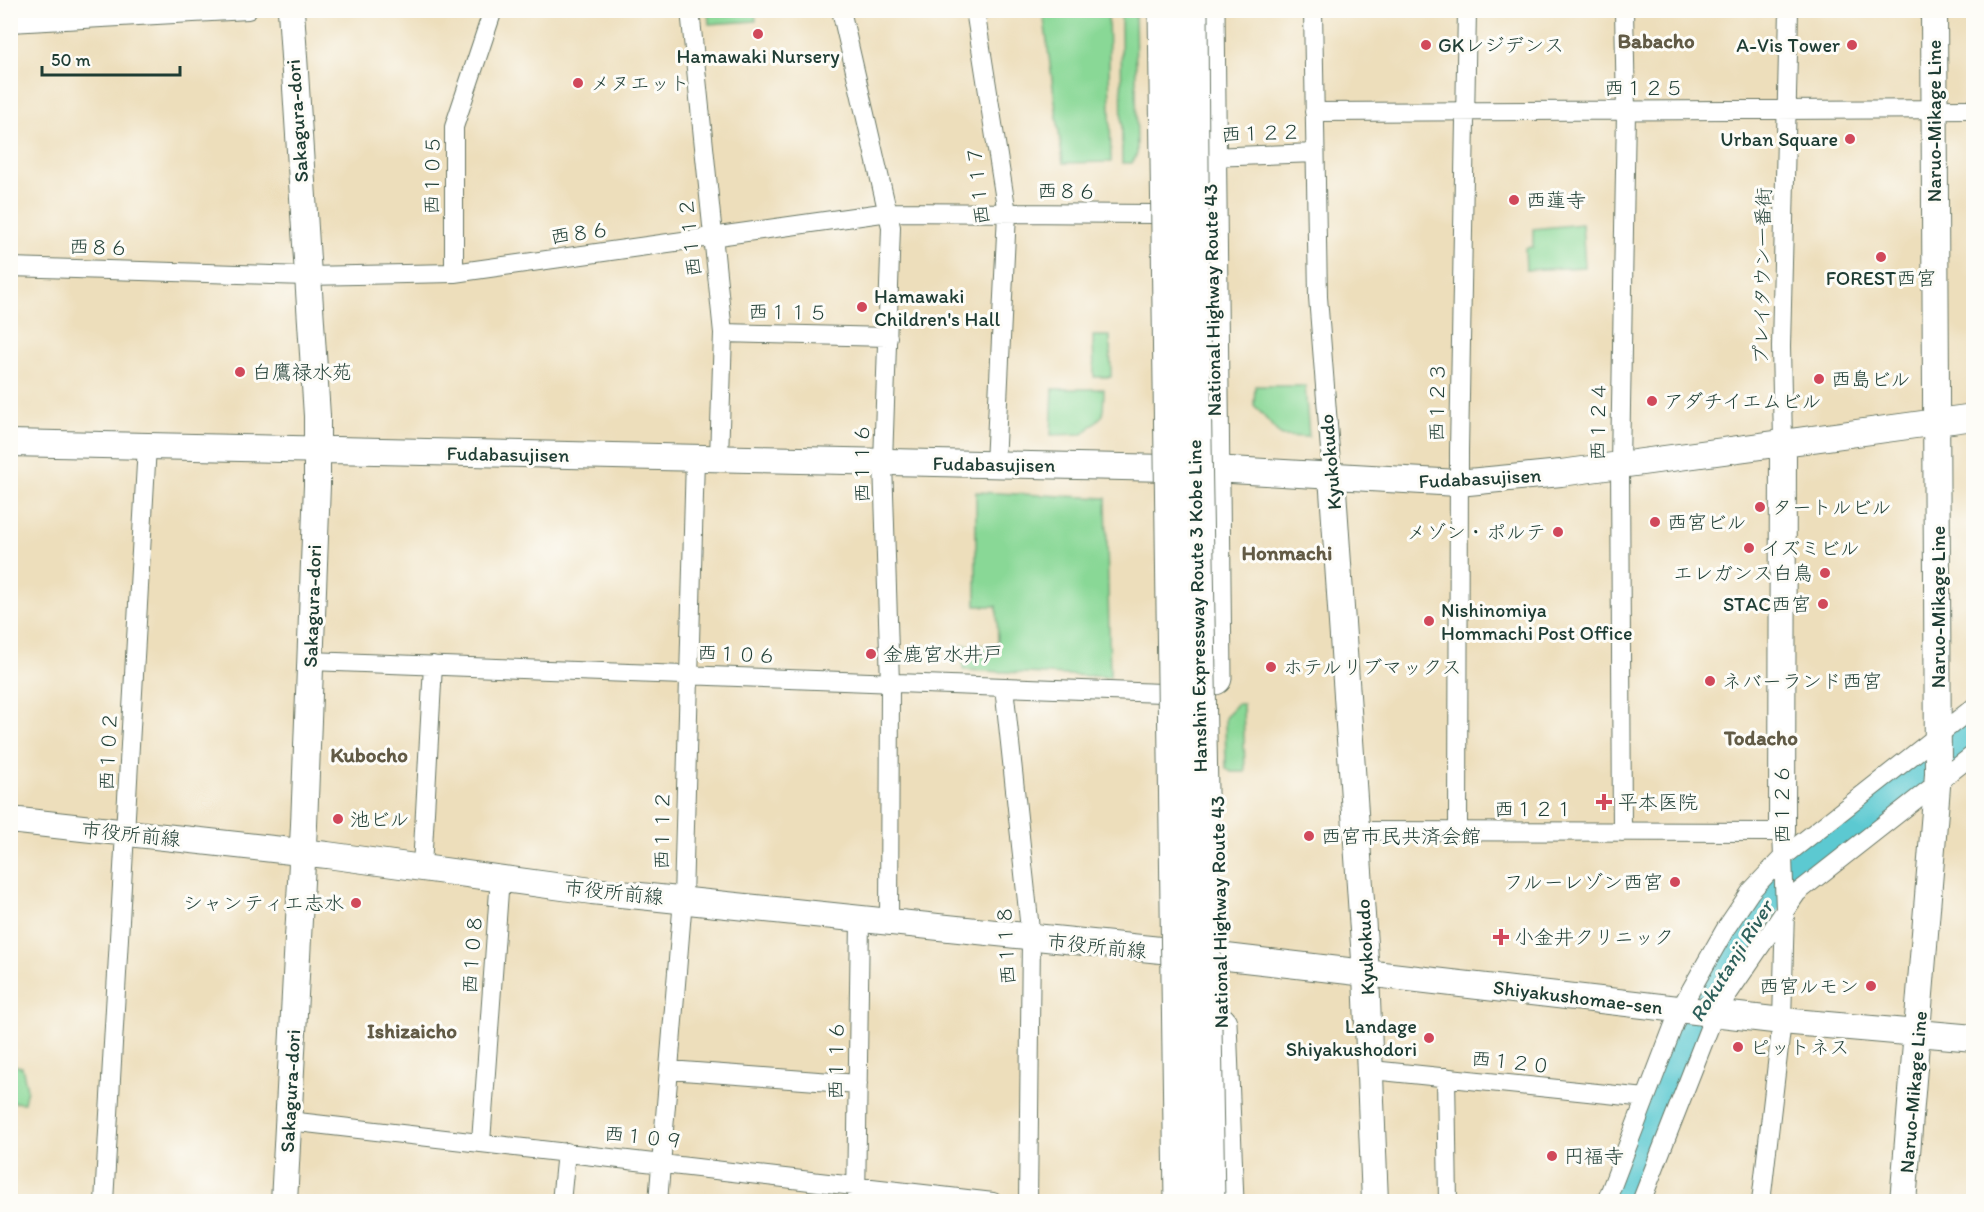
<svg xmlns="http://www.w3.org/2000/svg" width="1984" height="1212" font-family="Itim,'Klee One',sans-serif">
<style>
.green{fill:#89d896;stroke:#548a65;stroke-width:1.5}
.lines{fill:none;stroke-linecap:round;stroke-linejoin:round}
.river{stroke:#5cc9d1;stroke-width:33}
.street-casing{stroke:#677563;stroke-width:20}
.secondary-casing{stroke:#677563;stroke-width:28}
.highway-casing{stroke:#677563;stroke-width:35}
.street{stroke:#fff;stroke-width:18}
.secondary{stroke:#fff;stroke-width:26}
.highway{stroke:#fff;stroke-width:33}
.highway-bridge-casing{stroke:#677563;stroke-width:35;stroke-linecap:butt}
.highway-bridge{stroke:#fff;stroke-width:33}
.poi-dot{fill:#d1495b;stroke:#fdfcf7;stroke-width:2}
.labels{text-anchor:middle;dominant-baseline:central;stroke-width:6;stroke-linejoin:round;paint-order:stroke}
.poi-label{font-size:20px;fill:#1f3d34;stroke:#fdfcf7;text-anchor:start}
.street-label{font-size:20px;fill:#1f3d34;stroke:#fdfcf7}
.neighbourhood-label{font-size:21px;font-weight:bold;fill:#625b46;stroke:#fdfcf7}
.water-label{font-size:21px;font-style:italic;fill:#2e605b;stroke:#fdfcf7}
</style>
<rect width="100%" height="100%" fill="#fdfcf7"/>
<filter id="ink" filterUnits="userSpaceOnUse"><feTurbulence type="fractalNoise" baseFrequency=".0167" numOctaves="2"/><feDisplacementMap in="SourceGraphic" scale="12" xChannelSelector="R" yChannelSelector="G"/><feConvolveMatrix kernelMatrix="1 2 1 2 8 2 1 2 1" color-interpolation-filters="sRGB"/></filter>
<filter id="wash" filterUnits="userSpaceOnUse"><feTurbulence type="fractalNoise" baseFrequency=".008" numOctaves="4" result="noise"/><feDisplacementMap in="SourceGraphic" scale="24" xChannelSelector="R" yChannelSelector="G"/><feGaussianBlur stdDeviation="1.35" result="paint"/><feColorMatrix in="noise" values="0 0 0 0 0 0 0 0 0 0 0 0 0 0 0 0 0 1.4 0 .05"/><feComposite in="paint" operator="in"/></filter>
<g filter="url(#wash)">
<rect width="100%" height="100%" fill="#eddebb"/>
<path class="green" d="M708 11H755L756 21 709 24Z
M1043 11H1108L1111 162 1063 163Z
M1121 11H1135L1137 154 1132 163H1122Z
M1582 224 1585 267 1526 270 1525 248 1533 247V229Z
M1093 336H1110L1111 377H1094Z
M1255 386H1305L1309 437 1281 436 1254 405Z
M1053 389H1104L1103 415 1083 434 1051 435Z
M976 492 1106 498 1110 677 963 670 962 645 998 646 997 606H976Z
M1236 704H1243L1245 772H1231L1226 768 1225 718Z
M11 1065 22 1067 27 1089 24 1103 11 1102Z"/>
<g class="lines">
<path class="river" d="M1621 1202 1686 1033 1709 988 1766 901 1798 867 1974 733"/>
</g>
</g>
<g filter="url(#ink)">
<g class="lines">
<g class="street-casing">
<path id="street" d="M690 10 723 333 719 458
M841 10 891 227 883 462 890 683 889 922
M975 10 1007 213 995 464
M1313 10 1318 297 1332 476
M10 23 248 10
M1314 112 1974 109
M1210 157 1315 153
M10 267 307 276 454 273 889 212 1154 214
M454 273V127L493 10
M723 333 888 337
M1783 442 1781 347 1789 10
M310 661 1162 693
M1004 687 1031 939 1028 1202
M1358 831 1782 832 1785 909 1782 1021 1761 1202
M1458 831 1459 451 1467 10
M1622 832 1620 465 1626 111 1624 10
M422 867 433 665
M669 1070 858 1084
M1372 1070 1646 1098
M1446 1077 1448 1202
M289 1121 993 1202
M481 1142 500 877
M104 1202 147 446
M561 1202 566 1152
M658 1202 683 899 695 458
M856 1202 860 919
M1606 1202 1680 1009 1726 928 1751 891 1782 858 1974 707
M1641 1202 1715 1013 1797 893 1974 754"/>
</g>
<g class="secondary-casing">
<path id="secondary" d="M10 443 1213 469 1458 483 1561 473 1974 417
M1332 476 1366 974 1375 1202
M10 820 327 855 592 891 1218 956 1782 1021 1974 1038
M1782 832 1783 442
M284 1202 304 825 317 485V416L291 10
M1903 1202 1938 774 1934 10"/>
</g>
<g class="highway-casing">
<path id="highway" d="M1208 10 1215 678
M1220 1023 1227 1202"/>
</g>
<use href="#street" class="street"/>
<use href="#secondary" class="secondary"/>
<use href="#highway" class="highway"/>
<g class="highway-bridge-casing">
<path id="highway-bridge" d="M1165 10 1181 1202
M1191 10 1193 325 1208 1202"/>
</g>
<use href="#highway-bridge" class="highway-bridge"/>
</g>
</g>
<g class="poi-dot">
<circle cx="758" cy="34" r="6"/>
<circle cx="1426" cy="45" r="6"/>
<circle cx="1852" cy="45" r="6"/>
<circle cx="578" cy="83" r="6"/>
<circle cx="1850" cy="139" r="6"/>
<circle cx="1514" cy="200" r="6"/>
<circle cx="1881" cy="257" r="6"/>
<circle cx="862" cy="307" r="6"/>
<circle cx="240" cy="372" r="6"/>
<circle cx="1819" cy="379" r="6"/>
<circle cx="1652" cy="401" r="6"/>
<circle cx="1760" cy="507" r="6"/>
<circle cx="1655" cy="522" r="6"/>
<circle cx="1558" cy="532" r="6"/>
<circle cx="1749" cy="548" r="6"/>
<circle cx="1825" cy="573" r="6"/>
<circle cx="1823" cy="604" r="6"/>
<circle cx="1429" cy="621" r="6"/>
<circle cx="871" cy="654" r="6"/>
<circle cx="1271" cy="667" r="6"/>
<circle cx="1710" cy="681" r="6"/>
<path d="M1601 793h6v6h6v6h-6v6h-6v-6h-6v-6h6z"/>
<circle cx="338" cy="819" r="6"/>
<circle cx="1309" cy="836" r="6"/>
<circle cx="1675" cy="882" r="6"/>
<circle cx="356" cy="903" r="6"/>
<path d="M1498 928h6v6h6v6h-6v6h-6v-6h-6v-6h6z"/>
<circle cx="1871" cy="986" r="6"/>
<circle cx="1429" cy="1038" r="6"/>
<circle cx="1738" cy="1047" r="6"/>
<circle cx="1552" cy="1156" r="6"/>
</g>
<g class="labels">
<g class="poi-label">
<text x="1438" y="45">GKレジデンス</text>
<text x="1840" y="45" text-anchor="end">A-Vis Tower</text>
<text x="758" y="56" text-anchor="middle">Hamawaki Nursery</text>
<text x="590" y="83">メヌエット</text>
<text x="1838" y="139" text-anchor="end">Urban Square</text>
<text x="1526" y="200">西蓮寺</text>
<text x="1881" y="278" text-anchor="middle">FOREST西宮</text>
<text x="874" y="296">Hamawaki<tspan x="874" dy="23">Children's Hall</tspan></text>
<text x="252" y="372">白鷹禄水苑</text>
<text x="1831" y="379">西島ビル</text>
<text x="1664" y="401">アダチイエムビル</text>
<text x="1772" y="507">タートルビル</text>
<text x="1667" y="522">西宮ビル</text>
<text x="1546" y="532" text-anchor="end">メゾン・ポルテ</text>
<text x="1761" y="548">イズミビル</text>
<text x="1813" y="573" text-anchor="end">エレガンス白鳥</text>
<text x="1811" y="604" text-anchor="end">STAC西宮</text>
<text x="1441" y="610">Nishinomiya<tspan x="1441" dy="23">Hommachi Post Office</tspan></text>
<text x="883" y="654">金鹿宮水井戸</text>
<text x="1283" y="667">ホテルリブマックス</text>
<text x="1722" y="681">ネバーランド西宮</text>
<text x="1618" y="802">平本医院</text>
<text x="350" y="819">池ビル</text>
<text x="1321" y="836">西宮市民共済会館</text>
<text x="1663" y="882" text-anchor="end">フルーレゾン西宮</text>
<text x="344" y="903" text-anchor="end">シャンティエ志水</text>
<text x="1514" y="937">小金井クリニック</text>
<text x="1859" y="986" text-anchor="end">西宮ルモン</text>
<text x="1417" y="1026" text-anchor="end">Landage<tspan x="1417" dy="23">Shiyakushodori</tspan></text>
<text x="1750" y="1047">ピットネス</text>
<text x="1564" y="1156">円福寺</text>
</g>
<g class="street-label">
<text x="1644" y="88">西１２５</text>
<text transform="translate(297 121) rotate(-94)">Sakagura-dori</text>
<text transform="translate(1934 121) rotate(-90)">Naruo-Mikage Line</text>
<text transform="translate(1261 133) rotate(-2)">西１２２</text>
<text transform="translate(432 175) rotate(-89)">西１０５</text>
<text transform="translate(978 185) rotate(-96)">西１１７</text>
<text transform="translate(1067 191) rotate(1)">西８６</text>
<text transform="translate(580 233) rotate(-8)">西８６</text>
<text transform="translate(690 237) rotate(-96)">西１１２</text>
<text transform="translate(99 247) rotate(2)">西８６</text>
<text transform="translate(1762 276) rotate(-89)">プレイタウン一番街</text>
<text transform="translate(1212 300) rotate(-91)">National Highway Route 43</text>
<text transform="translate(788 312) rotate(1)">西１１５</text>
<text transform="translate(1437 402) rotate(-89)">西１２３</text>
<text transform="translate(1598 421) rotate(-89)">西１２４</text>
<text transform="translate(508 454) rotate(1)">Fudabasujisen</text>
<text transform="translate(1330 462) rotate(-95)">Kyukokudo</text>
<text transform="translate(862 463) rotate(-90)">西１１６</text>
<text transform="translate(994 464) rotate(1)">Fudabasujisen</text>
<text transform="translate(1480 478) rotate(-3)">Fudabasujisen</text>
<text transform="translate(312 606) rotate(-88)">Sakagura-dori</text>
<text transform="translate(1197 606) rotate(-91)">Hanshin Expressway Route 3 Kobe Line</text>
<text transform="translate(1938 607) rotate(-90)">Naruo-Mikage Line</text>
<text transform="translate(737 654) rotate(3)">西１０６</text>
<text transform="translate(108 751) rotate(-87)">西１０２</text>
<text transform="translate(1782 804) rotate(-90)">西１２６</text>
<text x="1534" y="809">西１２１</text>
<text transform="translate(662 830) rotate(-89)">西１１２</text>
<text transform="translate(131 834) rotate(6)">市役所前線</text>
<text transform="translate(614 892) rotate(6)">市役所前線</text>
<text transform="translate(1219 912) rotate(-91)">National Highway Route 43</text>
<text transform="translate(1006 945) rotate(-93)">西１１８</text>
<text transform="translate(1097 946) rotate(6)">市役所前線</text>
<text transform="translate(1365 947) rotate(-93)">Kyukokudo</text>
<text transform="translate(472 954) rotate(-86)">西１０８</text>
<text transform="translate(1578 997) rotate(7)">Shiyakushomae-sen</text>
<text transform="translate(836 1060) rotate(-89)">西１１６</text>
<text transform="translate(1511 1062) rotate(6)">西１２０</text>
<text transform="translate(290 1091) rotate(-87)">Sakagura-dori</text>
<text transform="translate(1913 1092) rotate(-85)">Naruo-Mikage Line</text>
<text transform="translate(644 1137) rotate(6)">西１０９</text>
</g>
<g class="neighbourhood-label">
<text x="1656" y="40">Babacho</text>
<text x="1287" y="552">Honmachi</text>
<text x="1761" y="737">Todacho</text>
<text x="369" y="754">Kubocho</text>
<text x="412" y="1030">Ishizaicho</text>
</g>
<g class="water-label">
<text transform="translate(1731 961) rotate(-58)">Rokutanji River</text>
</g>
</g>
<rect width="1984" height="1212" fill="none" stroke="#fdfcf7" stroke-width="36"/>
<path d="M42 66v9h138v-9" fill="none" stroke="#1f3d34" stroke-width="3"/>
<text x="51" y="66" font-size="18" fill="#1f3d34" stroke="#fdfcf7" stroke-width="4.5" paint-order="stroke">50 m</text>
</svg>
